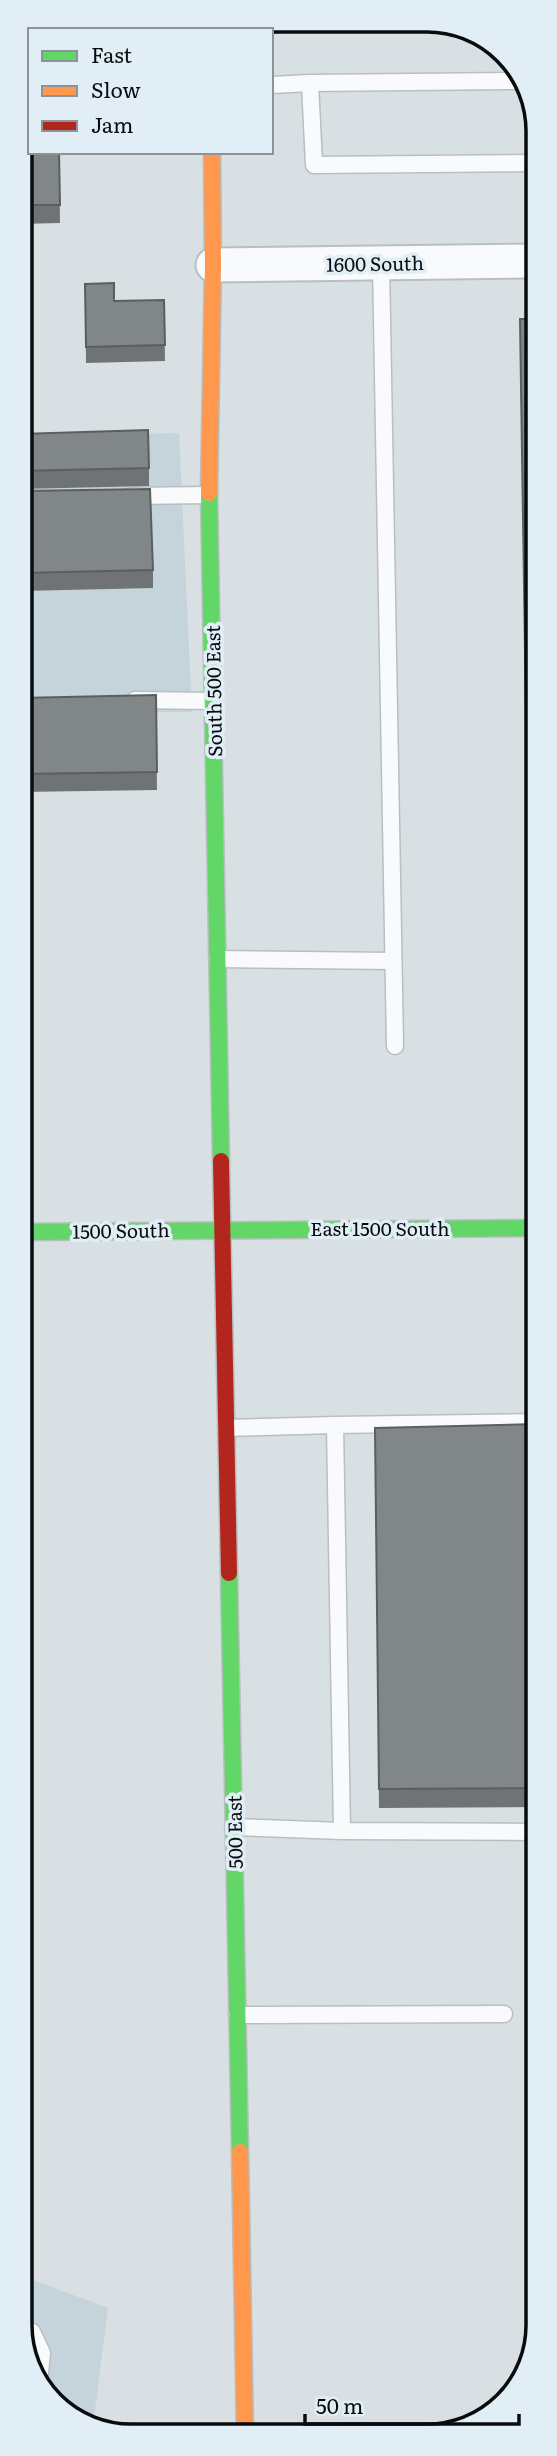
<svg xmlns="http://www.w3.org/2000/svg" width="557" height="2456" font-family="Literata,serif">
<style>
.built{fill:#c5d4db}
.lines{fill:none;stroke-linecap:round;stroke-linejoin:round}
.lane-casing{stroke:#b9bec1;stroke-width:19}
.street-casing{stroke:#b9bec1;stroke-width:37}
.fast-casing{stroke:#b9bec1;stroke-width:19}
.slow-casing{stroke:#b9bec1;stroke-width:19}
.jam-casing{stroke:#b9bec1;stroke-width:19}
.lane{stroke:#f9fafb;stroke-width:16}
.street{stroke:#f9fafb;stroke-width:33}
.fast{stroke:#63d668;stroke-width:16}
.slow{stroke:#ff974d;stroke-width:16}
.jam{stroke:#b3261e;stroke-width:16}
.wall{fill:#6f7376}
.building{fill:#818689;stroke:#5a5e60;stroke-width:2}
.labels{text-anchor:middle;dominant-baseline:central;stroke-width:7;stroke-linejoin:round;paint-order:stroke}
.street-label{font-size:19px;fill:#080c0f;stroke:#e1eef6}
.rim{fill:none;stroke:#080c0f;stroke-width:3.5}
</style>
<rect width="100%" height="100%" fill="#d9e0e4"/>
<path class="built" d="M179 433 192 712H20V436Z
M20 2275 108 2308 93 2426 47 2399 20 2340Z"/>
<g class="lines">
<g class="lane-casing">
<path id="lane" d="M310 83 521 81
M271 85 310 83 314 165 537 163
M381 263 395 1046
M131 496 209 495
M135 700 213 701
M217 959 393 961
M335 1425 537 1422
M226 1428 335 1425 342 1831 233 1827
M342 1831 537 1832
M237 2015 504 2014
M20 2327 32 2332 42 2353 39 2382"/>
</g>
<g class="street-casing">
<path id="street" d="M210 20V30
M213 265 537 261"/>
</g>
<g class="fast-casing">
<path id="fast" d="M209 493 221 1161
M20 1232 537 1228
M229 1573 240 2152"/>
</g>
<g class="slow-casing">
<path id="slow" d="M209 493 213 265 212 152
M240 2152 245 2435"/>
</g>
<g class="jam-casing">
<path id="jam" d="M221 1161 229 1573"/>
</g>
<use href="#lane" class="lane"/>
<use href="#street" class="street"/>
<use href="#fast" class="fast"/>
<use href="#slow" class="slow"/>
<use href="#jam" class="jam"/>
</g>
<path class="wall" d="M19 123 59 152 60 223 19 224Z
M85 284 114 301 164 300 165 361 86 363Z
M20 307H29L30 366H20Z
M537 319V1070H531L520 338Z
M20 434 149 468V486L20 489Z
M20 491 153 570V588L20 591Z
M156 695 157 790 20 792V698Z
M537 1424V1807L379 1808 375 1428Z"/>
<path class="building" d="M25 111H30V152H59L60 205H19V123Z
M114 283V301L164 300 165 345 86 347 85 284Z
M20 307H29L30 350H20Z
M520 319H537V1051H531Z
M148 430 149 468 20 471V434Z
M150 489 153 570 20 573V491Z
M156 695 157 772 20 774V698Z
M537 1424V1788L379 1789 375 1428Z"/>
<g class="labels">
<g class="street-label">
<text transform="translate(375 263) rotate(-1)">1600 South</text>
<text transform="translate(213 691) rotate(-91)">South 500 East</text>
<text x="380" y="1228">East 1500 South</text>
<text transform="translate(121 1230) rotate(-1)">1500 South</text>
<text transform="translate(234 1832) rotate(-91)">500 East</text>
</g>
</g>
<path d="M0 0H557V2456H0ZM131 32H427A99 99 0 0 1 526 131V2325A99 99 0 0 1 427 2424H131A99 99 0 0 1 32 2325V131A99 99 0 0 1 131 32Z" fill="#e1eef6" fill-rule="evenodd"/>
<path class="rim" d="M131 32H427A99 99 0 0 1 526 131V2325A99 99 0 0 1 427 2424H131A99 99 0 0 1 32 2325V131A99 99 0 0 1 131 32Z"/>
<rect x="28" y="28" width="245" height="126" fill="#e1eef6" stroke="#8a949a" stroke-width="2"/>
<rect x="42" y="51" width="35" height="10" fill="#63d668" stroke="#8a949a" stroke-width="2"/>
<text x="91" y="63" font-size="21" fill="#080c0f">Fast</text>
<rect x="42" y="86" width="35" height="10" fill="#ff974d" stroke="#8a949a" stroke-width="2"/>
<text x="91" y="98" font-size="21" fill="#080c0f">Slow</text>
<rect x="42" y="121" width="35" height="10" fill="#b3261e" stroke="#8a949a" stroke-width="2"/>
<text x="91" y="133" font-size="21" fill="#080c0f">Jam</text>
<path d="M305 2414v10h214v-10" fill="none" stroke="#080c0f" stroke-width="3.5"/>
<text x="316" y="2414" font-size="21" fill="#080c0f" stroke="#e1eef6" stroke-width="5" paint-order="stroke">50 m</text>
</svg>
